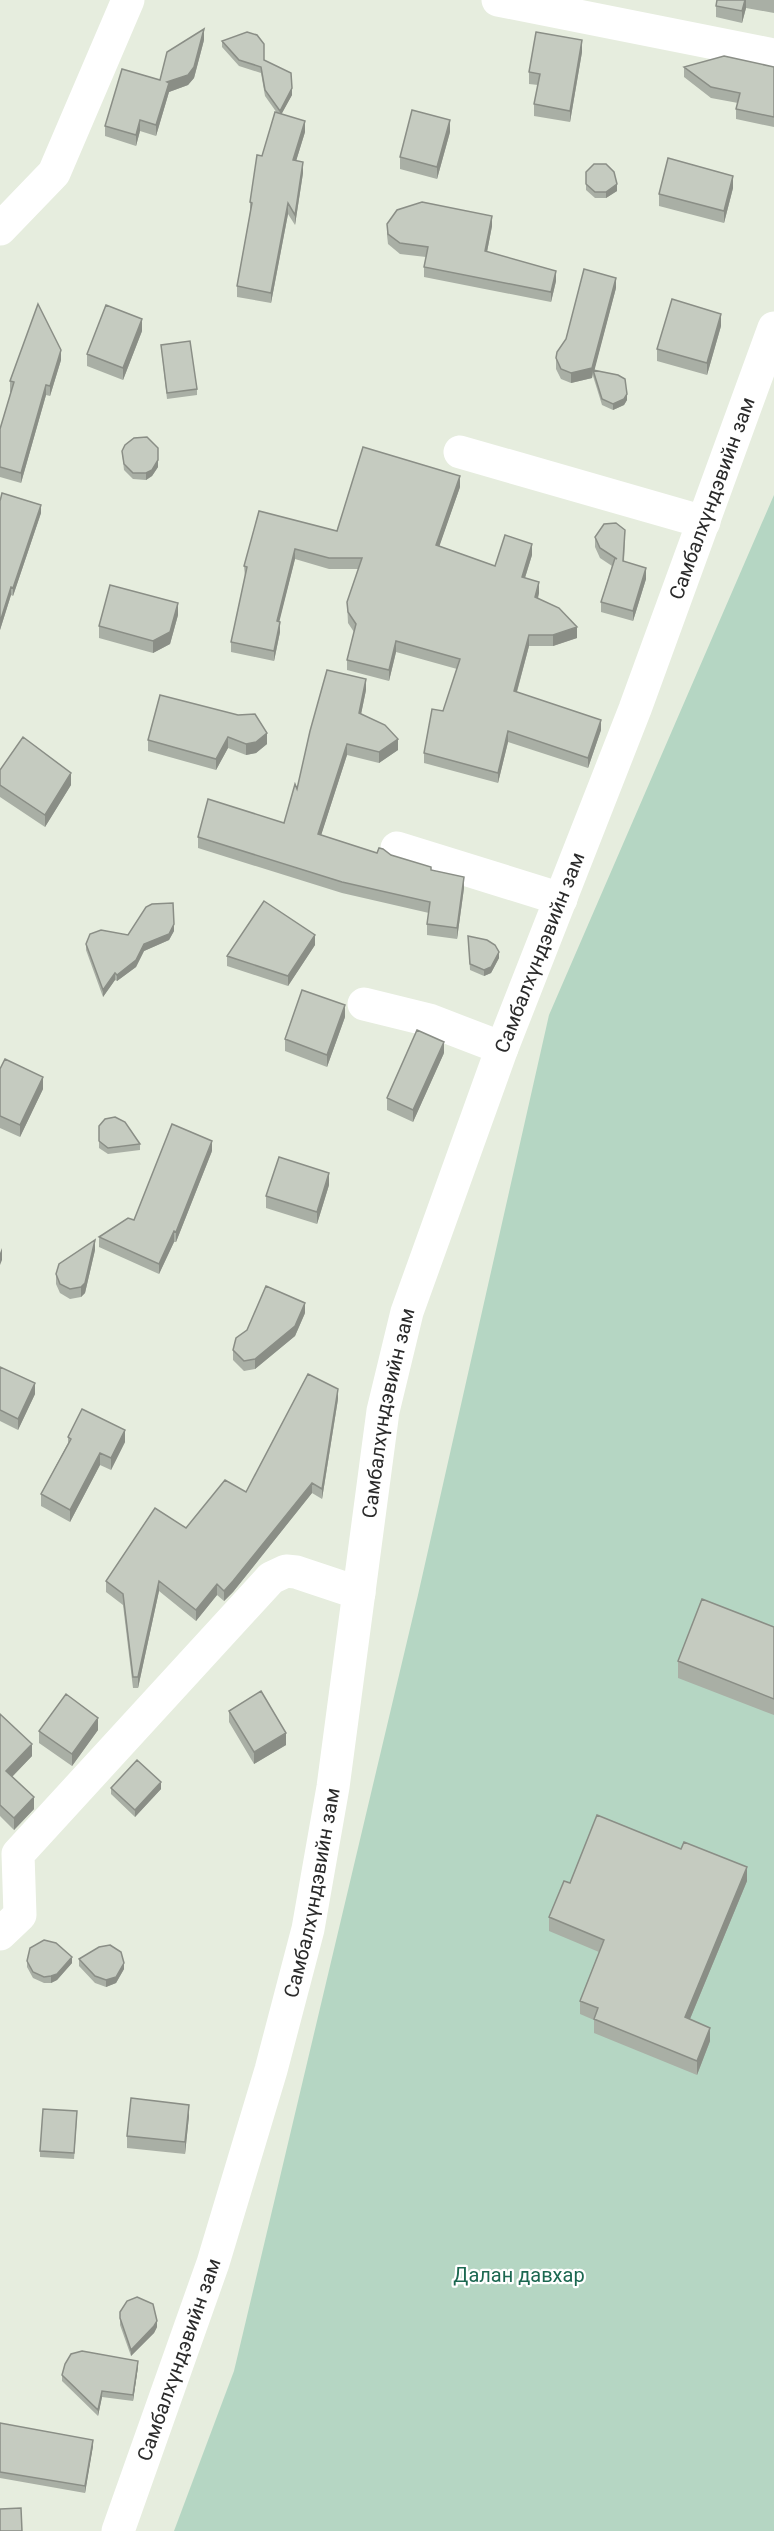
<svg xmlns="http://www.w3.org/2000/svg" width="774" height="2531" font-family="Roboto,sans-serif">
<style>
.cemetery{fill:#b5d6c3}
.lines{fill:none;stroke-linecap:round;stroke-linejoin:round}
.minor{stroke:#fff;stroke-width:33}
.wall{fill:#a9afa5}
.shaded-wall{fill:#8a8e86}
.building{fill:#c5cbc0;stroke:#8a8e86;stroke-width:1.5}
.labels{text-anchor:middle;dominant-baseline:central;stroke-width:4.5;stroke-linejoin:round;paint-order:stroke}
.street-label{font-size:20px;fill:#2b2b2b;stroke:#fff}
.park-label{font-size:20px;fill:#1c6851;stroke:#fff}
</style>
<rect width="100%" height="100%" fill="#e6edde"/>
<path class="cemetery" d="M774 495V2531H174L234 2371 418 1595 549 1015Z"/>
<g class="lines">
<g class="minor">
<path d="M498 0 774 55"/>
<path d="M0 229 54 173 128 0"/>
<path d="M460 452 704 522"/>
<path d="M397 848 561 899"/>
<path d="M364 1004 429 1020 502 1048"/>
<path d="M0 1934 20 1915 18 1854 271 1578 286 1571 296 1572 359 1593"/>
<path id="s1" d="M118 2531 213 2263 271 2070 308 1929 333 1787 383 1411 407 1312 502 1048 635 709 774 328"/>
</g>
</g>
<path class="wall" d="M717 0H774V13L746 8 742 23 716 17V6Z
M204 40 194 78 188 85 169 92 156 136 140 131 136 146 105 136V126L160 80Z
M222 41 264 60 292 95 281 114 305 132 296 161 303 173 295 225 288 214 271 303 237 297V286L250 213V202L262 156 277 113 265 96 261 73 239 66 222 47Z
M582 52 570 122 534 116V104L538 85 529 84V72Z
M684 67H774V127L736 119V109L738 103 711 98 684 77Z
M450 132 437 179 400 169V157Z
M586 172 617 191 606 198H595L586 190Z
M733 188 724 223 659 206V194Z
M387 224 492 226 487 252 556 281 551 302 424 277V267L426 257 400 254 388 244 387 235Z
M616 288 594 370 627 400 624 405 613 410 602 405 593 376V374L592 378 571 383 561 379 556 369V358Z
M721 326 707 375 657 361V349Z
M142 331 123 380 87 366V354Z
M161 345 197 389V395L167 399Z
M61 360 50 396 46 395 21 483 0 477V429L11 392H10V381Z
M122 451 158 467 152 476 146 480 133 479 124 470Z
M460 487 439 546 495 566 532 555 525 578 539 593 538 599 577 638 553 646H529L517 692 601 730 588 768 508 742 498 783 424 763V753L443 711 457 669 396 652 389 681 347 670V660L354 632 348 623 347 602 359 569H329L295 559 279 621 280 632 274 661 231 652V642L245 577 244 566 337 531Z
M0 501 41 513 13 596 11 595 0 630Z
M595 537 625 540 624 561 646 579 633 621 601 612V602L612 566 600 558 595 547Z
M178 615 170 644 153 653 99 638V626Z
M366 690 361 714 398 750 379 763 347 755 321 835 377 853 391 855 431 870 464 888 457 939 427 935V924L429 913 342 893 198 848V837L284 823 297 789Z
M160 695 267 744 256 753 246 755 228 748 216 770 148 751V740Z
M0 770 71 785 45 827 0 797Z
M174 931 169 940 144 951 136 967 117 981 115 980 103 997 86 950V944L128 935Z
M468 936 499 958 491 973 484 976 470 970Z
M315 945 288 986 227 966V956Z
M345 1017 327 1067 285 1051V1039Z
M444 1053 413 1122 387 1110V1098Z
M0 1069 43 1089 20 1137 0 1128Z
M99 1126 140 1144V1150L108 1154 99 1148Z
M212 1151 176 1242H174L159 1274 99 1247V1237L134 1220Z
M329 1185 317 1224 266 1208V1196Z
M95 1250 85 1293 81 1297 70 1299 60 1293 56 1284V1274Z
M305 1313 295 1336 255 1369 244 1371 233 1360V1350Z
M0 1367 35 1394 18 1430 0 1421Z
M338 1399 322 1499 312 1493 233 1592 224 1601 217 1595 196 1621 159 1591 138 1688H133L123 1605 106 1592V1581L186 1528 246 1492Z
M68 1437 125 1442 111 1470 100 1465 70 1522 41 1506V1494L68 1443Z
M774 1627V1715L678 1678V1661Z
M229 1711 286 1745 254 1764 229 1722Z
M0 1714 32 1756 12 1777 34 1809 14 1830 0 1816Z
M98 1730 72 1766 39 1743V1731Z
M111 1788 161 1789 135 1817 111 1794Z
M747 1881 690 2019 710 2041 697 2075 594 2033V2020L580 2014V2001L599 1952 549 1931V1917L570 1883Z
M79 1959 124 1969 116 1983 106 1987 95 1983 79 1966Z
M27 1961 72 1963 57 1980 51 1983H44L33 1978 27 1967Z
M189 2116 185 2154 127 2148V2136Z
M77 2117 74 2159 40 2157V2151Z
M120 2312 157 2327 154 2333 131 2356 120 2325Z
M138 2367 133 2401 102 2397 98 2416 62 2381V2375Z
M0 2423 93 2446 85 2493 0 2478Z"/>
<path class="shaded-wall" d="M745 0H746V8L742 23V11Z
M204 29V40L194 78 188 85 169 92 156 136V125L167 82Z
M582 40V52L570 122V111Z
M292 88V95L280 117V111Z
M140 120V131L136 146V135Z
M450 120V132L437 179V167Z
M305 121V132L293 171V160Z
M303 162V173L295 225V215Z
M733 176V188L724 223V211Z
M617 184V191L606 198V192Z
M288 203V214L271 303V293Z
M492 216V226L485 262V251Z
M556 271V281L551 302V292Z
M616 278V288L594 372 593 370 592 378 571 383V373Z
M721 314V326L707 375V363Z
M142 319V331L123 380V368Z
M61 350V360L50 396V386Z
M46 385V395L21 483V473Z
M627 394V400L624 405 613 410V404Z
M158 460V467L152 476 146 480V473Z
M460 476V487L436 556V545Z
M41 505V513L13 596V588Z
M532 544V555L522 587V577Z
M295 549V559L277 631V621Z
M646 568V579L633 621V611Z
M539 582V593L535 608V597Z
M11 587V595L0 630V622Z
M178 603V615L170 644 153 653V641Z
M280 622V632L274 661V651Z
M577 627V638L553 646V635Z
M529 635V646L514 702V691Z
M396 641V652L389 681V670Z
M366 679V690L359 724V713Z
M601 720V730L588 768V758Z
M508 731V742L498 783V773Z
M267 733V744L256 753 246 755V744Z
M228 737V748L216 770V759Z
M398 739V750L379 763V752Z
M347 744V755L318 845V834Z
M71 773V785L45 827V815Z
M464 877V888L457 939V928Z
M174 924V931L169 940 144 951 136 967 117 981V975L144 944Z
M315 935V945L288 986V976Z
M499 952V958L491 973 484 976V970Z
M115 973V980L103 997V990Z
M345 1005V1017L327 1067V1055Z
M444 1042V1053L413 1122V1110Z
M43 1077V1089L20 1137V1125Z
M212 1141V1151L176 1242V1232Z
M329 1173V1185L317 1224V1212Z
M174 1231V1242L159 1274V1264Z
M95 1240V1250L85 1293 81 1297V1287Z
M2 1248V1260L0 1265V1253Z
M305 1303V1313L295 1336 255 1369V1359Z
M35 1383V1394L18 1430V1419Z
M338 1389V1399L322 1499V1489Z
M125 1430V1442L111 1470V1458Z
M100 1453V1465L70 1522V1510Z
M312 1483V1493L233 1592 224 1601V1591Z
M159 1581V1591L138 1688V1677Z
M217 1584V1595L196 1621V1610Z
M98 1718V1730L72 1766V1754Z
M286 1733V1745L254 1764V1752Z
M32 1744V1756L6 1783V1771Z
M161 1782V1789L135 1817V1810Z
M34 1797V1809L14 1830V1818Z
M747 1867V1881L685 2031V2017Z
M72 1957V1963L57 1980 51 1983V1976Z
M124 1963V1969L116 1983 106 1987V1980Z
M710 2028V2041L697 2075V2061Z
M189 2105V2116L185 2154V2142Z
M157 2321V2327L154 2333 131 2356V2350Z
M138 2361V2367L133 2401V2395Z
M102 2391V2397L98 2416V2410Z
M93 2440V2446L85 2493V2486Z"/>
<path class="building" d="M717 0H745L742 11 716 6Z
M204 29 194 67 188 75 167 82 169 83 156 125 140 120 136 135 105 126 122 69 160 80 167 52Z
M247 32 257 35 264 44V60L291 73 292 88 280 111 265 90 261 67 239 60 222 41Z
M536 32 582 40 570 111 534 104 540 74 529 72Z
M724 56 774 67V117L736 109 740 93 711 87 684 67Z
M412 110 450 120 437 167 400 157Z
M275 112 305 121 293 160 303 162 295 215 288 203 271 293 237 286 252 203 250 202 257 155 262 156Z
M668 158 733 176 724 211 659 194Z
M594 164H606L614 172 617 184 606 192H595L586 184V172Z
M422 202 492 216 485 251 556 271 551 292 424 267 428 247 400 243 388 234 387 224 397 210Z
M584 269 616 278 592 368 571 373 561 369 556 358 557 352 566 339Z
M672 299 721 314 707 363 657 349Z
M38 304 61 350 50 386 46 385 21 473 0 467V429L14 382 10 381Z
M106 305 142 319 123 368 87 354Z
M190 341 197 389 167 393 161 345Z
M593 370 618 375 625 379 627 394 624 399 613 404 602 399Z
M147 437 158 448V460L152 470 146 473H133L124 464 122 451 125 445 134 438Z
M363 447 460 476 436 545 495 566 505 535 532 544 522 577 539 582 535 597 559 608 577 627 553 635H529L514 691 601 720 588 758 508 731 498 773 424 753 432 709 443 711 460 659 396 641 389 670 347 660 356 624 348 612 347 602 362 558H329L295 549 277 621 280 622 274 651 231 642 247 567 244 566 259 511 337 531Z
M2 493 41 505 13 588 11 587 0 622V501Z
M616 523 625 530 623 561 646 568 633 611 601 602 615 558 617 559 600 548 595 537 604 524Z
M110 585 178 603 170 632 153 641 99 626Z
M327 670 366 679 359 713 385 725 398 739 379 752 347 744 318 834 377 853 379 848 383 849 391 855 431 867V870L464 877 457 928 427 924 430 902 342 882 198 837 208 799 284 823 295 784 297 789 310 731Z
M160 695 238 715 255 714 267 733 256 742 246 744 228 737 216 759 148 740Z
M23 737 71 773 45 815 0 785V770Z
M264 901 315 935 288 976 227 956Z
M173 903 174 924 169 934 144 944 136 960 117 975 115 973 103 990 86 944 90 934 101 930 128 935 146 907 152 904Z
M468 936 487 940 495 945 499 952 491 967 484 970 470 964Z
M302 990 345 1005 327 1055 285 1039Z
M417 1030 444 1042 413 1110 387 1098Z
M5 1059 43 1077 20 1125 0 1116V1069Z
M115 1117 125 1122 140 1144 108 1148 99 1141V1126L105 1119Z
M172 1124 212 1141 176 1232 174 1231 159 1264 99 1237 128 1218 134 1220Z
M279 1157 329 1173 317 1212 266 1196Z
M95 1240 85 1283 81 1287 70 1289 60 1284 56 1274 59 1264Z
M266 1286 305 1303 295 1326 255 1359 244 1361 233 1350 236 1338 247 1330Z
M0 1367 35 1383 18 1419 0 1410Z
M308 1374 338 1389 322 1489 312 1483 233 1581 224 1591 217 1584 196 1610 159 1581 138 1677H133L123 1594 106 1581 155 1508 186 1528 225 1480 246 1492Z
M82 1409 125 1430 111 1458 100 1453 70 1510 41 1494 71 1439 68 1437Z
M702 1599 774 1627V1699L678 1661Z
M261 1691 286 1733 254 1752 229 1711Z
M66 1694 98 1718 72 1754 39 1731Z
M0 1714 32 1744 6 1771 34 1797 14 1818 0 1805Z
M137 1760 161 1782 135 1810 111 1788Z
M597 1815 681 1849 684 1842 747 1867 685 2017 710 2028 697 2061 594 2019 598 2008 580 2001 604 1940 549 1917 564 1881 570 1883Z
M44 1940 56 1943 72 1957 57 1974 51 1976 44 1977 33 1972 27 1961 30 1948Z
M110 1945 121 1952 124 1963 116 1977 106 1980 95 1976 79 1959 99 1947Z
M131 2098 189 2105 185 2142 127 2136Z
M43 2109 77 2111 74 2153 40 2151Z
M137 2297 153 2304 157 2321 154 2326 131 2350 120 2318V2312L127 2301Z
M82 2351 138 2361 133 2395 102 2391 98 2410 62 2375 65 2364 71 2354Z
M0 2423 93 2440 85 2486 0 2472Z
M21 2508 22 2531H0V2509Z"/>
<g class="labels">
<g class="street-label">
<text stroke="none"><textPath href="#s1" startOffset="2126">Самбалхүндэвийн зам</textPath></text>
<text stroke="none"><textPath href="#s1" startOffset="1640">Самбалхүндэвийн зам</textPath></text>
<text stroke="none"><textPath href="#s1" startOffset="1154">Самбалхүндэвийн зам</textPath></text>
<text stroke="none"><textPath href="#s1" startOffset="668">Самбалхүндэвийн зам</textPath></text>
<text stroke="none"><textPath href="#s1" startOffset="182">Самбалхүндэвийн зам</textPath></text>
</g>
<g class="park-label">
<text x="519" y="2275">Далан давхар</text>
</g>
</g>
</svg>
